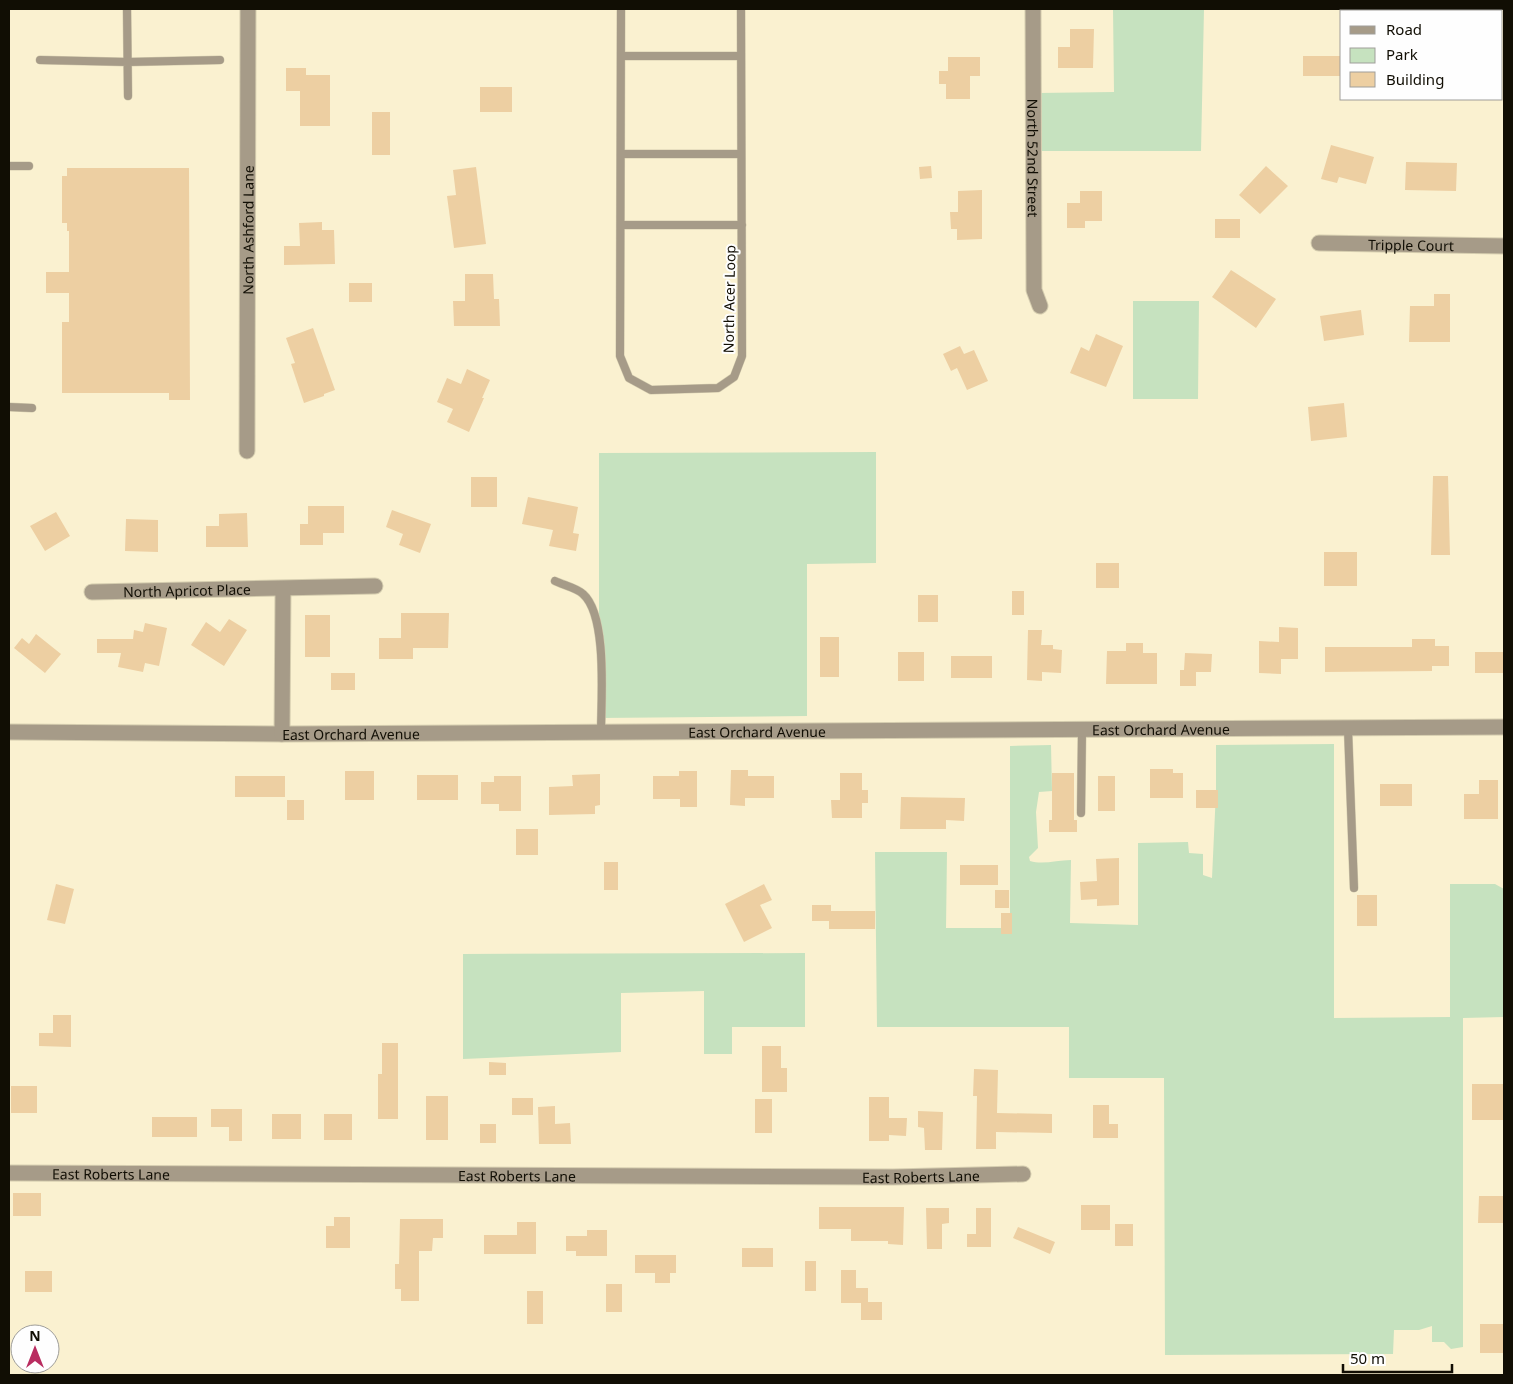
<svg xmlns="http://www.w3.org/2000/svg" width="1513" height="1384" font-family="'Noto Sans',sans-serif">
<style>
.green{fill:#c6e2bf}
.building{fill:#edcfa2}
.lines{fill:none;stroke-linecap:round;stroke-linejoin:round}
.lane-casing{stroke:#d5cdaf;stroke-width:9}
.street-casing{stroke:#d5cdaf;stroke-width:17}
.lane{stroke:#a69b88;stroke-width:8}
.street{stroke:#a69b88;stroke-width:15}
.labels{text-anchor:middle;dominant-baseline:central;stroke-width:4;stroke-linejoin:round;paint-order:stroke}
.street-label{font-size:14px;fill:#110e04;stroke:#fefefe}
</style>
<rect width="100%" height="100%" fill="#faf1d0"/>
<path class="green" d="M1113 9H1204L1201 151H1036L1037 93 1114 92Z
M1133 301H1199L1198 399H1133Z
M876 452V563L807 564V716L599 718V453Z
M1334 744V1018L1450 1017V884H1495L1504 889V1017L1463 1018V1347L1451 1349 1444 1342H1432V1326L1419 1330H1394L1393 1354 1165 1355 1164 1078H1069V1027H877L875 852H947L946 928H1010V746L1051 745 1052 791 1039 792 1036 812 1038 848 1029 857 1030 861C1043 865 1057 860 1071 860L1070 923 1138 925V843L1188 842 1189 853 1203 854V875L1212 878 1216 791V745Z
M805 953V1027H732V1054H704V991L621 993V1052L463 1059V954Z"/>
<path class="building" d="M1070 29H1094L1093 68H1058V47H1070Z
M1303 56H1342V76H1303Z
M948 57H980V76H970V99H946V84H939V71H948Z
M286 68H306V75H330V126H300V91H286Z
M480 87H512V112H480Z
M372 112H390V155H372Z
M1331 145 1374 157 1366 184 1339 177 1337 183 1321 179Z
M1406 162 1457 163 1456 191 1405 190Z
M931 166 932 178 920 179 919 167Z
M1266 166 1288 186 1260 214 1239 195Z
M476 167 486 244 454 248 447 196 456 195 453 170Z
M67 168H189L190 400H169V393H62V322H69V293H46V272H69V231H67V223H62V176H67Z
M982 190V239L957 240V229H951L950 212H958V191Z
M1080 191H1102V221H1085V228H1067V203H1080Z
M1215 219H1240V238H1215Z
M322 222V230H334L335 264 284 265V246H300L299 223Z
M1231 270 1276 299 1256 328 1212 297Z
M465 274H493L494 299H499L500 326H454L453 301H465Z
M349 283H372V302H349Z
M1434 294H1450V342H1409L1410 306H1434Z
M1361 310 1364 335 1324 341 1320 316Z
M313 328 335 390 324 394V396L304 403 291 364 295 363 286 338Z
M1096 334 1123 346 1106 387 1070 373 1081 347 1089 351Z
M960 346 964 354 974 350 988 381 967 390 957 368 951 371 943 354Z
M467 369 490 380 482 398H484L469 432 447 422 453 409 437 402 447 378 461 384Z
M1344 403 1347 437 1311 441 1308 407Z
M1433 476H1448L1450 555H1431Z
M471 477H497V507H471Z
M528 497 578 507 573 533 579 534 576 551 549 546 553 530 522 524Z
M308 506H344V533H323V545H300V524H308Z
M392 510 431 524 420 553 399 545 403 534 386 527Z
M56 512 70 536 45 551 30 526Z
M247 513 248 547H206V526H219V514Z
M126 519 158 520V552L125 551Z
M1324 552H1357V586H1324Z
M1096 563H1119V588H1096Z
M1012 591H1024V615H1012Z
M918 595H938V622H918Z
M401 613H449L448 648H413V659H379V638H401Z
M305 615H330V657H305Z
M229 619 247 630 224 666 191 645 206 622 220 632Z
M145 623 167 628 159 666 145 663 143 672 118 667 121 653H97V639H133L134 630 143 632Z
M1279 627 1298 628V659H1281V674L1259 673V641L1279 642Z
M1028 630H1042L1041 645H1053V649L1062 650 1061 673 1042 672V681L1027 680Z
M36 634 61 654 45 673 14 648 22 638 29 644Z
M820 637H839V677H820Z
M1412 639H1435V646H1449V666H1432V671L1325 672V647H1412Z
M1126 643H1143V653H1157V684H1106L1107 651H1126Z
M898 652H924V681H898Z
M1475 652H1504V673H1475Z
M1185 653 1212 654 1211 672H1196V686H1180V670H1184Z
M951 656H992V678H951Z
M331 673H355V690H331Z
M1150 769H1173V773H1183V798H1150Z
M731 770H748V776H774V798H745V806L730 805Z
M345 771H374V800H345Z
M679 771H697V807H680V799H653V776H679Z
M840 773H862V790H868V803H862V818H832L831 800H840Z
M1052 773H1074V820H1077V832H1049V820H1052Z
M600 774V805L595 806V814L549 815V787L573 786 572 775Z
M417 775H458V800H417Z
M235 776H285V797H235Z
M494 776H521V811H499V804H481V782H494Z
M1098 776H1115V811H1098Z
M1479 780H1498V819H1464V794H1479Z
M1380 784H1412V806H1380Z
M1196 790H1218V808H1196Z
M901 797 965 798 964 821 946 820V829H900Z
M287 800H304V820H287Z
M516 829H538V855H516Z
M1119 858V905L1097 906V899L1081 900 1080 882 1097 881 1096 859Z
M604 862H618V890H604Z
M960 865H998V885H960Z
M56 884 74 889 65 924 47 920Z
M764 884 772 900 760 905 772 928 744 942 725 904Z
M995 890H1009V908H995Z
M1357 895H1377V926H1357Z
M812 905H831V911H875V929H829V921H812Z
M1001 913H1012V934H1001Z
M53 1015H71V1047L39 1046V1033H53Z
M382 1043H398V1119H378V1074H382Z
M762 1046H781V1068H787V1092H762Z
M489 1062 506 1063V1075H489Z
M974 1069 998 1070 997 1113 1052 1114V1133L996 1132V1149H976L977 1096H973Z
M1472 1084H1504V1120H1472Z
M11 1086H37V1113H11Z
M426 1096H448V1140H426Z
M869 1097H889V1118H907L906 1136 889 1135V1141H869Z
M512 1098H533V1115H512Z
M755 1099H772V1133H755Z
M1093 1105H1109V1124H1118V1138H1093Z
M555 1106V1124L570 1123 571 1144H539L538 1107Z
M211 1109H242V1141H229V1127H211Z
M918 1111 943 1112 942 1150H925L924 1128 918 1127Z
M272 1114H301V1139H272Z
M324 1114H352V1140H324Z
M152 1117H197V1137H152Z
M480 1124H496V1143H480Z
M13 1193H41V1216H13Z
M1479 1196H1504V1223H1478Z
M1081 1205H1110V1230H1081Z
M819 1207H904L903 1245 888 1244V1241H851V1229H819Z
M926 1208H949V1223L942 1224V1249H927Z
M976 1208H991V1247H967V1234H976Z
M334 1217H350V1248H326V1226H334Z
M400 1219H443V1238H433L432 1251H419V1301H401V1289H395V1264H399Z
M517 1222H536V1254H484V1235H517Z
M1115 1224H1133V1246H1115Z
M1018 1227 1055 1242 1050 1254 1013 1238Z
M587 1230H607V1256H576V1251H566V1236H587Z
M742 1248H773V1267H742Z
M635 1255H676V1273H670V1283H655V1273H635Z
M805 1261H816V1291H805Z
M841 1270H856V1288H868V1302H882V1320H861V1303H841Z
M25 1271H52V1292H25Z
M606 1284H622V1312H606Z
M527 1291H543V1324H527Z
M1480 1324H1504V1353H1480Z"/>
<g class="lines">
<g class="lane-casing">
<path id="lane" d="M127 9 128 96
M621 9 620 356 629 378 651 390 718 388 734 377 742 356 741 9
M621 56H741
M40 60 128 62 220 60
M621 154H741
M9 166H29
M621 225H742
M9 407 32 408
M555 581C563 585 577 588 583 594 608 616 601 701 601 733
M1348 729 1354 888
M1081 813 1082 731"/>
</g>
<g class="street-casing">
<g id="street">
<path id="s1" d="M1033 9 1034 290 1040 306"/>
<path id="s2" d="M1319 243 1504 246"/>
<path id="s3" d="M247 451 248 9"/>
<path id="s4" d="M92 592 375 586"/>
<path id="s5" d="M9 732 282 734 1504 727"/>
<path d="M282 734 283 589"/>
<path id="s6" d="M9 1173 893 1177 1023 1174"/>
</g>
</g>
<use href="#lane" class="lane"/>
<use href="#street" class="street"/>
</g>
<g class="labels">
<g class="street-label">
<text stroke="none"><textPath href="#s1" startOffset="149">North 52nd Street</textPath></text>
<text stroke="none"><textPath href="#s3" startOffset="221">North Ashford Lane</textPath></text>
<text stroke="none"><textPath href="#s2" startOffset="92">Tripple Court</textPath></text>
<text transform="translate(729 299) rotate(-89)">North Acer Loop</text>
<text stroke="none"><textPath href="#s4" startOffset="95">North Apricot Place</textPath></text>
<text stroke="none"><textPath href="#s5" startOffset="1152">East Orchard Avenue</textPath></text>
<text stroke="none"><textPath href="#s5" startOffset="748">East Orchard Avenue</textPath></text>
<text stroke="none"><textPath href="#s5" startOffset="342">East Orchard Avenue</textPath></text>
<text stroke="none"><textPath href="#s6" startOffset="102">East Roberts Lane</textPath></text>
<text stroke="none"><textPath href="#s6" startOffset="508">East Roberts Lane</textPath></text>
<text stroke="none"><textPath href="#s6" startOffset="912">East Roberts Lane</textPath></text>
</g>
</g>
<rect width="1513" height="1384" fill="none" stroke="#110e04" stroke-width="20"/>
<rect x="1340" y="10" width="162" height="90" fill="#fefefe" stroke="#9f9e9a"/>
<rect x="1350" y="26" width="25" height="8" fill="#a69b88" stroke="#9f9e9a"/>
<text x="1386" y="35" font-size="15" fill="#110e04">Road</text>
<rect x="1350" y="48" width="25" height="15" fill="#c6e2bf" stroke="#9f9e9a"/>
<text x="1386" y="60" font-size="15" fill="#110e04">Park</text>
<rect x="1350" y="72" width="25" height="15" fill="#edcfa2" stroke="#9f9e9a"/>
<text x="1386" y="85" font-size="15" fill="#110e04">Building</text>
<g transform="translate(35 1349)"><circle r="24" fill="#fefefe" stroke="#9f9e9a"/>
<path d="M0-4L9 19L0 12L-9 19Z" fill="#b92c60"/>
<text y="-8" font-size="14" font-weight="bold" text-anchor="middle" fill="#110e04">N</text>
</g>
<path d="M1343 1364v8h109v-8" fill="none" stroke="#110e04" stroke-width="2.5"/>
<text x="1350" y="1364" font-size="15" fill="#110e04" stroke="#fefefe" stroke-width="4" paint-order="stroke">50 m</text>
</svg>
